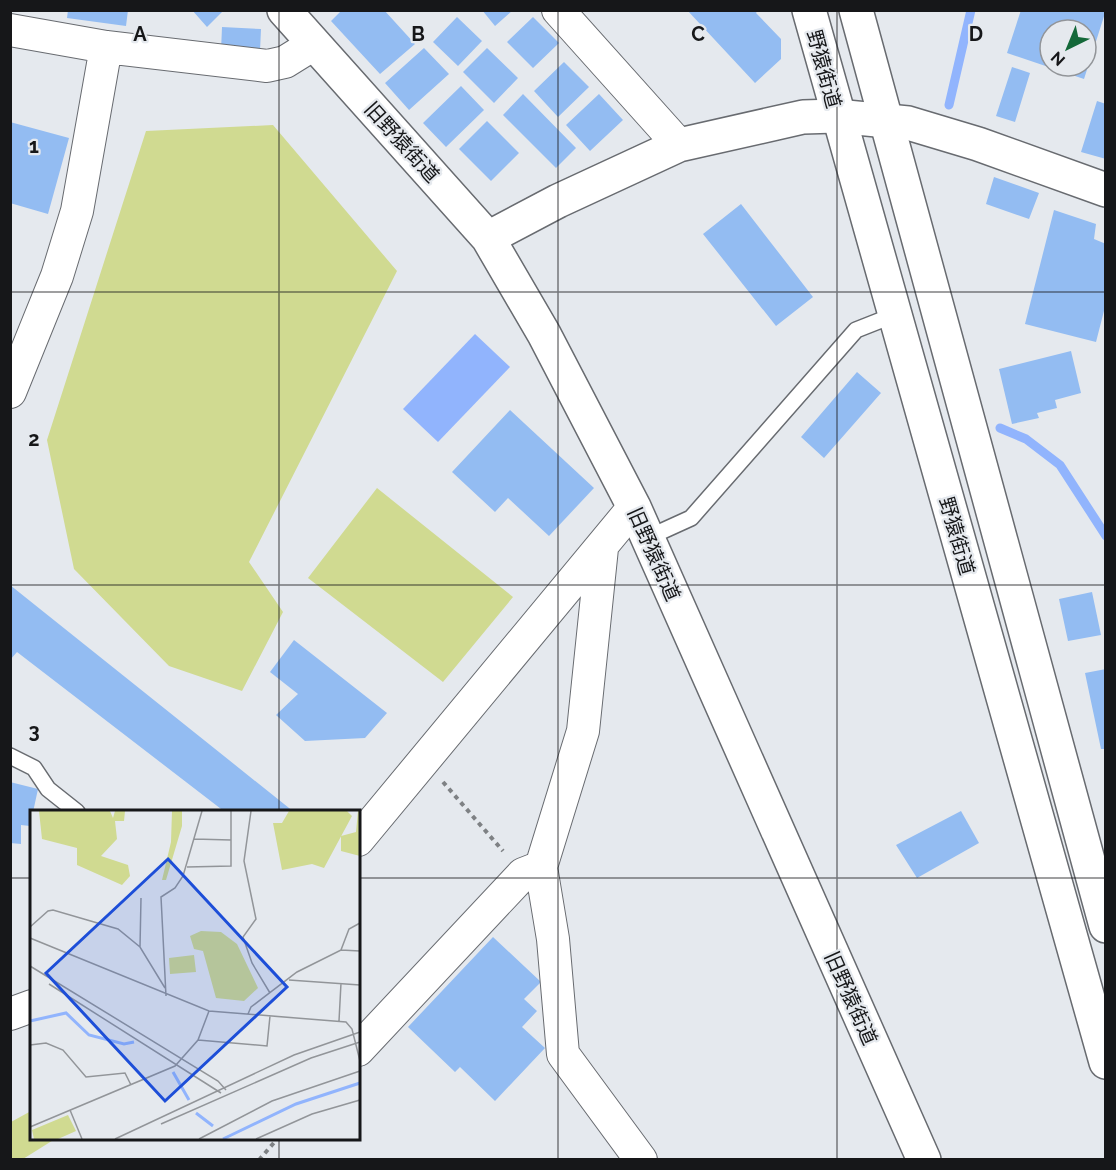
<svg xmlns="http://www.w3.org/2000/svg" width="1116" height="1170" font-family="Raleway,'Noto Sans JP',sans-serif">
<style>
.green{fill:#d0da91}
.water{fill:#91b4fd}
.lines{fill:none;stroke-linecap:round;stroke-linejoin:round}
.stream{stroke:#91b4fd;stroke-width:9}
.building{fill:#93bcf2;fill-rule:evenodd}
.service-casing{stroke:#686b70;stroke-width:18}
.minor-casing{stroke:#686b70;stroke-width:34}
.tertiary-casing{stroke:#686b70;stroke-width:36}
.secondary-casing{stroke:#686b70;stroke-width:36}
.path{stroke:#7e8184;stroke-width:4;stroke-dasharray:4.5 4.5;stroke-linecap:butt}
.service{stroke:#fff;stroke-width:15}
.minor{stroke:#fff;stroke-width:32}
.tertiary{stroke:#fff;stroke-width:33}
.secondary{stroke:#fff;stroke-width:33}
.grid{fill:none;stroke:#161719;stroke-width:1.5;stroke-opacity:0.55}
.labels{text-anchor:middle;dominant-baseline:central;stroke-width:4.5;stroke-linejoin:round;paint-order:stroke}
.street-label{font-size:20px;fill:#161719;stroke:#e5e9ee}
.inset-river{fill:none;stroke:#91b4fd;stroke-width:3}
.inset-road{fill:none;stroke:#929599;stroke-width:1.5}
.view{fill:#1d4ed8;fill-opacity:0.15;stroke:#1d4ed8;stroke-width:3}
.inset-edge{fill:none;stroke:#161719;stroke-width:3}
.grid-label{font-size:20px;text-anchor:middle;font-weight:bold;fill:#161719;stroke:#e5e9ee;stroke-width:4.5;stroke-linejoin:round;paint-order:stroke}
</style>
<rect width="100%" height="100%" fill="#e5e9ee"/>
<path class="green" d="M273 125 397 271 249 562 283 612 242 691 169 666 74 569 47 440 146 131Z
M377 488 513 597 443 682 308 578Z
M31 1111 32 1138 55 1139 23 1159H11V1122Z"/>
<path class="water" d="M475 334 510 367 438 442 403 409Z"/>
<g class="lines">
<path class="stream" d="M949 105 971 10
M1000 428 1026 439 1060 465 1106 536"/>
</g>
<path class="building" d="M68 10H128L126 26 67 18Z
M192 10H224L207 27Z
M342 10H384L415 44 380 74 331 21Z
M482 10H513L495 26Z
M687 10H758L756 13 781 39V59L755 83Z
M1021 10H1106L1084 79 1007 53ZM1050 30H1086V66H1050Z
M457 17 482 41 458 66 433 42Z
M533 17 559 43 533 68 507 42Z
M222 27 261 29 260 51H221Z
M424 48 449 74 409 110 385 83Z
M487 48 518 78 494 103 463 72Z
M564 62 589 87 558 117 534 91Z
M1012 67 1030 73 1015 122 996 116Z
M461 86 484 110 446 147 423 123Z
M523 94 576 148 556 168 503 115Z
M599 94 623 120 590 151 566 125Z
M1097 101 1106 104V159L1081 152Z
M487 121 519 153 491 181 459 149Z
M10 122 69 138 48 214 10 203Z
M994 177 1039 193 1029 219 986 204Z
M741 204 813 297 776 326 703 234Z
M1054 210 1096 224 1094 239 1106 244V303L1096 342 1025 324Z
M1071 351 1081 393 1055 400 1057 408 1037 413 1039 418 1012 424 999 369Z
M857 372 881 393 824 458 801 437Z
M510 410 594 488 549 536 508 498 495 512 452 472Z
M10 585 294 812H225L17 652 10 660Z
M1092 592 1101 635 1068 641 1059 599Z
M294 640 387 713 365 738 305 741 276 715 298 694 270 672Z
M1106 669V749H1101L1085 673Z
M10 782 38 789 30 826 21 825V844L10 843Z
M961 811 979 843 917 878 896 845Z
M493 937 541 982 524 999 537 1011 522 1027 545 1048 495 1101 460 1067 455 1072 408 1027Z"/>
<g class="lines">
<g class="service-casing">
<path id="service" d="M647 538 691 518 856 330 894 315
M10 756 34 768 48 789 77 812"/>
</g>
<g class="minor-casing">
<path id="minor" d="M558 10 679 145
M10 30 106 47 267 66 285 62 314 44
M10 392 57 276 77 211 106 47
M602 548 583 731 541 867 553 939 563 1054 641 1160
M358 840 634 507
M10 1014 32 1006
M358 1050 523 874 541 867"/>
</g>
<g class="tertiary-casing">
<path id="tertiary" d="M284 10 488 238 544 334 634 507 924 1160
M488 238 558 201 679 145 803 117 836 116 908 123 978 144 1106 190"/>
</g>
<g class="secondary-casing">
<path id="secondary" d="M809 10 1106 1062
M856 10 1106 926"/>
</g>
<path class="path" d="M443 782 503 851
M259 1160 278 1138"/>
<use href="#service" class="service"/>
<use href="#minor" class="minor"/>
<use href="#tertiary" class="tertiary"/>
<use href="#secondary" class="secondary"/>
</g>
<path class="grid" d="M279 10V812M558 10V1160M837 10V1160M10 292H1106M10 585H1106M10 878H32M358 878H1106M279 1138V1160"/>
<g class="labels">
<g class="street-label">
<text transform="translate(824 69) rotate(75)">野猿街道</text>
<text transform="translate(402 142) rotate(48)">旧野猿街道</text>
<text transform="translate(957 536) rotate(74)">野猿街道</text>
<text transform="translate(654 554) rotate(66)">旧野猿街道</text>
<text transform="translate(851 998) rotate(66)">旧野猿街道</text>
</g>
</g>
<g transform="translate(30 810)">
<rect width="330" height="330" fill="#e5e9ee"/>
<path d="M9 1H80L83 8 85 1H95L94 11H85L87 29 71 46 98 55 100 66 92 75 47 55V38L12 29ZM142 1H152V16L136 70H132L141 32ZM259 1H317L322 6 294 58 282 54 252 60 243 13H252ZM328 1H330V46L311 41V26L326 22ZM171 121 191 122 207 134 228 178 214 191 186 188 173 141 164 139 160 126ZM164 145 166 162 140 164 139 148ZM38 305 46 321 28 329H4L2 320Z" fill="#d0da91"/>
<path class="inset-river" d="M0 211 36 203 59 225 94 234 104 232M143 262 159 290M166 303 183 316M193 329 266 294 330 273"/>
<path class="inset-road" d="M221 1 214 51 226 109 213 127 222 153 240 183M164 29 201 30M157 57 201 56V1M0 117 18 101 23 100 88 119 110 137 135 178M0 128 179 201 316 212 322 219 330 251M110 137 111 88M311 140 319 119 330 113M0 156 188 271 196 280M259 170 330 175M19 174 191 283M136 186 131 87 145 78 153 66 172 1M218 204 221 197 267 162 311 140 330 141M309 211 311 173M168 230 237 236 240 206M0 235 16 233 33 240 56 267 95 263 101 275M40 300 52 329M131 314 281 248 330 232M0 317 145 256 168 230 179 201M85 329 264 245 330 222M169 329 242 291 330 261M226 329 282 304 330 290"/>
<path class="view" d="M138 49 257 177 135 291 16 163Z"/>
<rect width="330" height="330" class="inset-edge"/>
</g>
<g class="grid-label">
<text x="140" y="41">A</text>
<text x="418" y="41">B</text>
<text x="698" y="41">C</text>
<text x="976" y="41">D</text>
<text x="34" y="153">1</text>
<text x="34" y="446">2</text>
<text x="34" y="738">3</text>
</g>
<rect width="1116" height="1170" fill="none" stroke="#161719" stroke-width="24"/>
<g transform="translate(1068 48) rotate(223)"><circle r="28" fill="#e5e9ee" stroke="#929599" stroke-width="1.5"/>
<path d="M0-4.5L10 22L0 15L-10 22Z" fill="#136839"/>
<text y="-9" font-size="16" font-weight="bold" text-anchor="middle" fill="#161719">N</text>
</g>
</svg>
